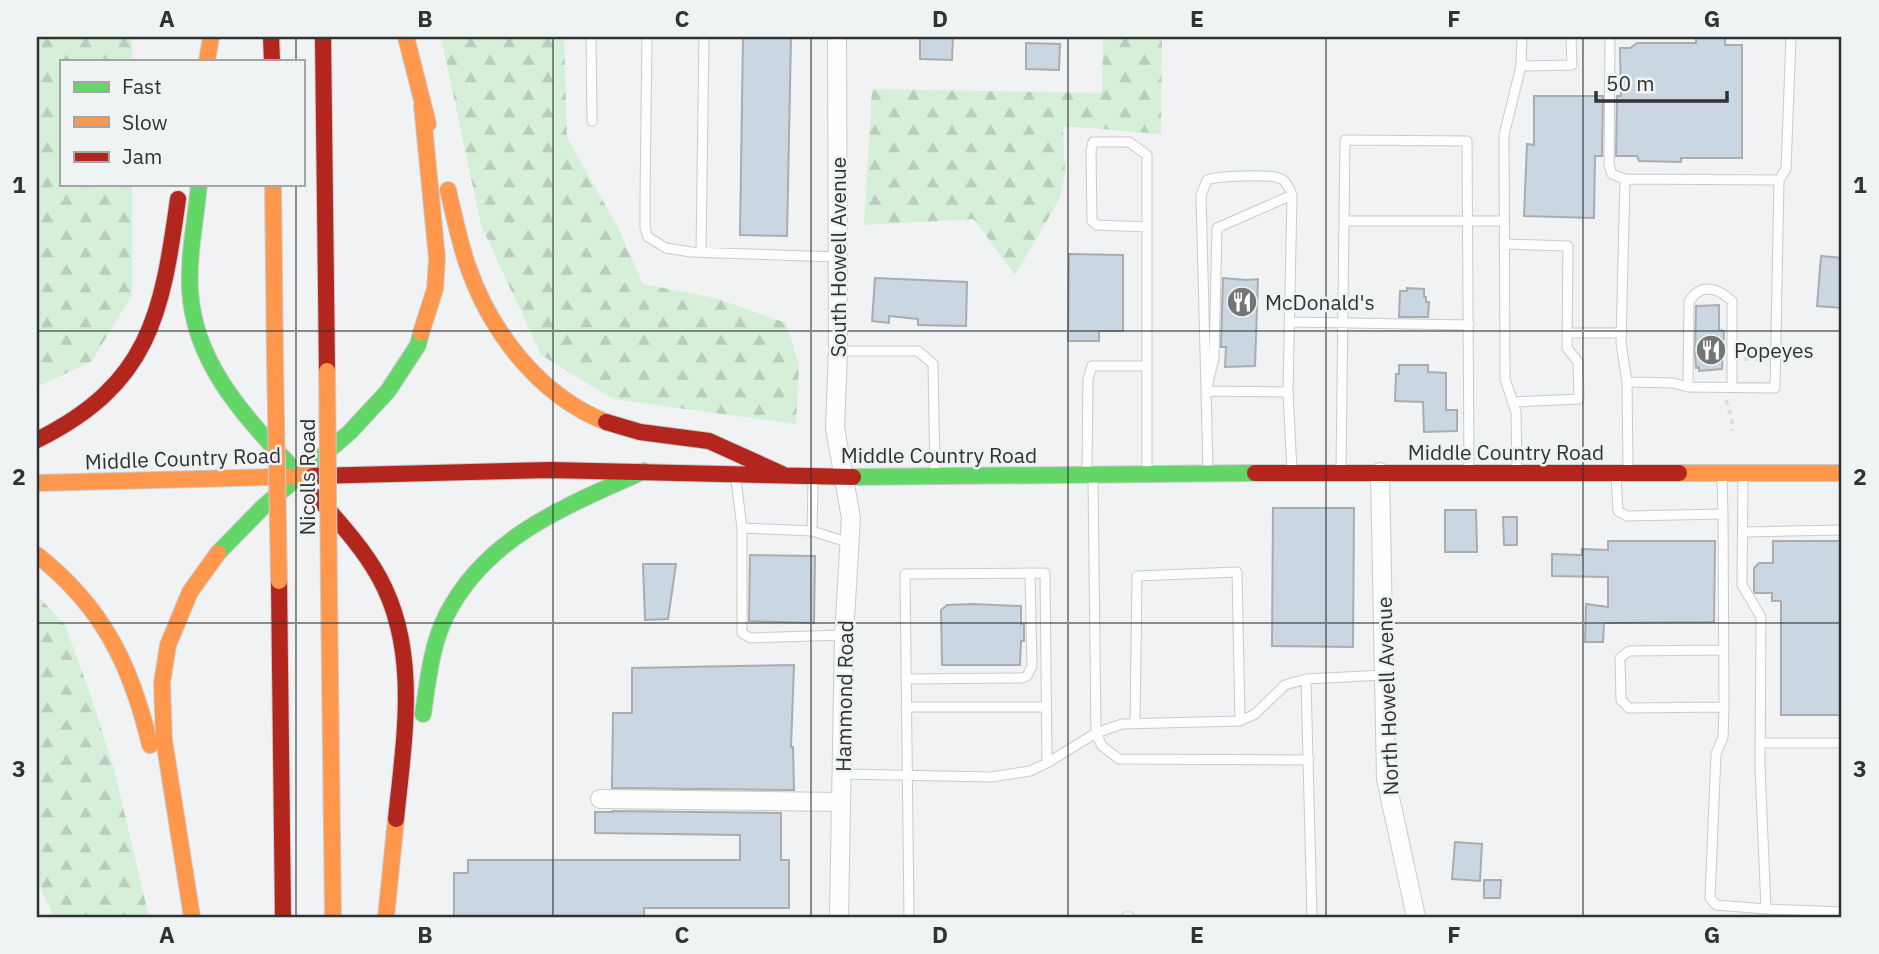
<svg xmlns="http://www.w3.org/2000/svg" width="1879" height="954" font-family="'IBM Plex Sans',sans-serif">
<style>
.forest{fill:url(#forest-firs)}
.building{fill:#cad6e2;stroke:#abacad;stroke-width:2}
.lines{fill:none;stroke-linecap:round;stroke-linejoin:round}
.lane-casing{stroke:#c9cbcb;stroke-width:11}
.street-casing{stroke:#c9cbcb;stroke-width:20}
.fast-casing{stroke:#cccdce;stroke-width:18}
.slow-casing{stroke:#cccdce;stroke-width:18}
.jam-casing{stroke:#cccdce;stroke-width:18}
.path{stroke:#dcdcdc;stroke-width:3.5;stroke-dasharray:5 5;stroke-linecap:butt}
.lane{stroke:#fdfdfd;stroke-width:9}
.street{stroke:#fdfdfd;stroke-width:18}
.fast{stroke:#63d668;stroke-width:16}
.slow{stroke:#ff974d;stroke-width:16}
.jam{stroke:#b3261e;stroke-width:16}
.slow-bridge-casing{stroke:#cccdce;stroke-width:18;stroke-linecap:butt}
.slow-bridge{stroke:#ff974d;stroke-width:16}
.grid{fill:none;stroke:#313333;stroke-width:2;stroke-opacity:0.55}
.labels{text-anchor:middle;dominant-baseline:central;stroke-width:5;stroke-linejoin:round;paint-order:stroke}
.street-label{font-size:21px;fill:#313333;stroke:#eff3f4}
.poi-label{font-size:21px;fill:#313333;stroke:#eff3f4;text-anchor:start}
.neatline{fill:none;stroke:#313333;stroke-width:2.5}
.grid-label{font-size:23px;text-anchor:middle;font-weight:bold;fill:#313333}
</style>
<defs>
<pattern id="forest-firs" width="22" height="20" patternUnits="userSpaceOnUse" patternTransform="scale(1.75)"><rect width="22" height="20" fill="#d6efd9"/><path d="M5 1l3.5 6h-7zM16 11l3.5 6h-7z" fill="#b8cdbb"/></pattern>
</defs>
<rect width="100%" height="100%" fill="#f0f2f3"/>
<path class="forest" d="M37 37H132V61H61V184H132V295L92 361 37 387Z
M441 37H564L567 137 618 228 643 284 715 298 786 323 799 365 796 424 613 399 541 355 481 225Z
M1103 37H1162L1161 134 1063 126 1065 172 1060 198 1015 275 974 219 864 225 872 89 1102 93Z
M37 595 65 625 91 696 114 769 149 917H54L37 880Z"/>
<path class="building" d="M743 37H791L787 236 740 235Z
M920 37H953L952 60 920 59Z
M1709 37H1725V45H1742V158H1681V162L1639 161 1637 156H1616L1617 96H1621L1620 48H1630L1637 43H1696V38Z
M1026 43 1060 44 1059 70 1026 69Z
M1534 96H1603L1602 156H1595L1594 218 1524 216 1527 144 1534 145Z
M1069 254 1123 255V331H1099V341H1068Z
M1821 256 1842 258V308L1817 306Z
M875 278 967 282 966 326 918 325V319L889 316V323L872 321Z
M1223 278 1246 280 1258 279 1255 366 1225 367 1226 347H1221Z
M1407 288 1424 289V297H1426V302H1429L1428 317H1399L1400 291H1407Z
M1719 305V330L1724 331 1722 369 1699 371V367L1696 368 1695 353 1696 306Z
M1399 365H1428V372L1446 373V410H1457V431L1424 432 1423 402 1395 401 1396 374H1399Z
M1273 508H1354L1353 647 1272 646Z
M1445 510H1476L1477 552H1445Z
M1503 517H1517V545H1504Z
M1608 541H1715L1714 622 1604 623 1603 642H1585L1586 604 1608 607V577L1552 576V554L1582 555V549L1608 550Z
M1773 541H1842V715H1781V601H1772V593H1755L1754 591V568L1759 563H1773Z
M750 555 815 556 814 623 749 621Z
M643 564H676L668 619 645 620Z
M972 604 1021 606V624H1024V641H1021L1020 665H942L941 610 947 605Z
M794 665 791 747H793L794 790 612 788 613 713H632V668Z
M613 811 781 813V860H789V908H644V917H454V873H468V860H740V835L595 833V812H613Z
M1455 842 1482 844 1480 881 1452 879Z
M1484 880H1501L1500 898H1484Z"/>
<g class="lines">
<g class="lane-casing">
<path id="lane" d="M591 37 592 121
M647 37 645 197V228L648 237 666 248 691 252 838 257
M1610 37 1609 165 1612 174 1625 179 1779 180 1775 388 1688 387 1673 383 1627 382
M1521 66 1572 65 1571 37
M1625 179 1621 343 1627 382 1628 468
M1779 180 1786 169 1791 37
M1344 221H1504
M1504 244 1568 246 1567 348 1578 362 1579 399 1512 402
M701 252 704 37
M1289 322 1469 325
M1567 333H1622
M838 351H918L933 364 935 472
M1688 387 1689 302C1700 283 1717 287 1732 301V387
M1288 392 1206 391 1214 358 1217 228 1292 195
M1208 469 1201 195 1207 180C1218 176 1268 174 1279 178 1287 181 1289 188 1292 195L1288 392 1292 471
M1087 470 1088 379 1092 366H1147
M1341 470 1345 140 1467 141 1469 469
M1517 472 1516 412 1505 379 1504 135 1521 66 1522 37
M1147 473V155L1129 142H1093L1091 151 1092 221 1097 225 1147 227
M1093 477 1096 733 1102 746 1119 759 1309 760
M1616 478 1618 511 1627 516 1723 514 1722 478
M1743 478 1742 585 1761 617 1760 767 1766 909 1842 912
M736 480 742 528V633L750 638 844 635
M1723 514 1724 707 1629 708 1621 700 1620 658 1629 651 1724 650
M742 528 812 531 850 543
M812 531 813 481
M1744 532 1842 530
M906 679 1021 678 1027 676 1032 666 1030 573
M1306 679 1312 917
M906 707H1046
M1724 707 1723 737 1716 754 1710 898 1716 905 1766 909
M1135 723 1137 576 1237 572 1240 721
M1760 743H1842
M842 774 991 777 1030 771 1047 763 1096 733 1122 724 1240 721 1255 714 1285 685 1306 679 1384 675
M909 917 905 574 1045 573 1047 763
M1126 917H1130"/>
</g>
<g class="street-casing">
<path id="street" d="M837 37 838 351 835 428 851 518 844 635 839 917
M1380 472 1386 779 1416 917
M600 799 841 802"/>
</g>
<g class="fast-casing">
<path id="fast" d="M199 184C196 219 188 255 190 290 194 362 242 413 288 463
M853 477 1255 473
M218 553 263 507 350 432 388 391 418 345 421 333
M423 714C428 681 431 646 446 616 486 536 567 506 644 471"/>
</g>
<g class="slow-casing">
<path id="slow" d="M406 37 428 124
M207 61 211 37
M273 184 275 360
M448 190C454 215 459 240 467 264 490 331 538 395 606 422
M421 333 435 289 437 258 422 105
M1679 473H1842
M37 483 313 476
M37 555C103 607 131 665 150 745
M329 593 333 917
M192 917 164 740 162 683 168 645 190 592 218 553
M386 917 396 819"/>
</g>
<g class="jam-casing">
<path id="jam" d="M271 37 272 61
M323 37 327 371
M606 422 640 432 709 441 782 474
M37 440C150 384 162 314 178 199
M1255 473H1679
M313 476 550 470 853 477
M317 497C339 522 363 548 379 577 420 651 404 739 396 819
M279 581 283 917"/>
</g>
<path class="path" d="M1744 359H1764
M1726 400 1732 419V431"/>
<use href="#lane" class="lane"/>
<use href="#street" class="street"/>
<use href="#fast" class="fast"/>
<use href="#slow" class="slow"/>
<use href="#jam" class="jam"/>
<g class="slow-bridge-casing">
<path id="slow-bridge" d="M275 360 279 581
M327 371 329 593"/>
</g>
<use href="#slow-bridge" class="slow-bridge"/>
</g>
<path class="grid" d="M296 37V61M553 37V917M811 37V917M1068 37V917M1326 37V917M1583 37V917M296 184V917M37 331H1842M37 623H1842"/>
<defs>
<g id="restaurant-disc" transform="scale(1.575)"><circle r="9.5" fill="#747676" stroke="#eff3f4"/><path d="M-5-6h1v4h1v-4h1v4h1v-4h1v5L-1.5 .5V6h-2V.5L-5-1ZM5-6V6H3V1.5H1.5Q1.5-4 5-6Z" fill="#fff"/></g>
</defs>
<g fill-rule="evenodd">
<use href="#restaurant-disc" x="1242" y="302"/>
<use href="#restaurant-disc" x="1711" y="350"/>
</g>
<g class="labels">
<g class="street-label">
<text transform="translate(838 257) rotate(-90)">South Howell Avenue</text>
<text x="1506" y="452">Middle Country Road</text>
<text x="939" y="455">Middle Country Road</text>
<text transform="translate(183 458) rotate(-2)">Middle Country Road</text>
<text transform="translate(307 477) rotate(-90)">Nicolls Road</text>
<text transform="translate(844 696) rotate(-89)">Hammond Road</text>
<text transform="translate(1387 696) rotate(-92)">North Howell Avenue</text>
</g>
<g class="poi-label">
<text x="1265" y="302">McDonald's</text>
<text x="1734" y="350">Popeyes</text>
</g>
</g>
<rect width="1879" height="954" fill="none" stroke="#eff3f4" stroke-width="77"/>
<rect x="60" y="60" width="245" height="126" fill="#eff3f4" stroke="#a3a6a7" stroke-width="2"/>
<rect x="74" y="82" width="35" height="10" fill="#63d668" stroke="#a3a6a7" stroke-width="2"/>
<text x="122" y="94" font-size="21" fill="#313333">Fast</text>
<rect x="74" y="117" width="35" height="10" fill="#ff974d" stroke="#a3a6a7" stroke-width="2"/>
<text x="122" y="130" font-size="21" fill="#313333">Slow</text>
<rect x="74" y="152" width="35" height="10" fill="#b3261e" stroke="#a3a6a7" stroke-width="2"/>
<text x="122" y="164" font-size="21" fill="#313333">Jam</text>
<path d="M1596 91v10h131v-10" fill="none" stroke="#313333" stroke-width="3.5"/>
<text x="1606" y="91" font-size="21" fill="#313333" stroke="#eff3f4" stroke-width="5" paint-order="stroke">50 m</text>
<rect x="38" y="38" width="1802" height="878" class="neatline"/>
<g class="grid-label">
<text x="167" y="27">A</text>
<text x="425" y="27">B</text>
<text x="682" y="27">C</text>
<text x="940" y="27">D</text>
<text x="1197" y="27">E</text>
<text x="1454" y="27">F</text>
<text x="1712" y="27">G</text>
<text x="19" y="193">1</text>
<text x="1860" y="193">1</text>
<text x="19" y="485">2</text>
<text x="1860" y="485">2</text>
<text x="19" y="777">3</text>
<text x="1860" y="777">3</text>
<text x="167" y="943">A</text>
<text x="425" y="943">B</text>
<text x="682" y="943">C</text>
<text x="940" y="943">D</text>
<text x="1197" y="943">E</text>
<text x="1454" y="943">F</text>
<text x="1712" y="943">G</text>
</g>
</svg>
